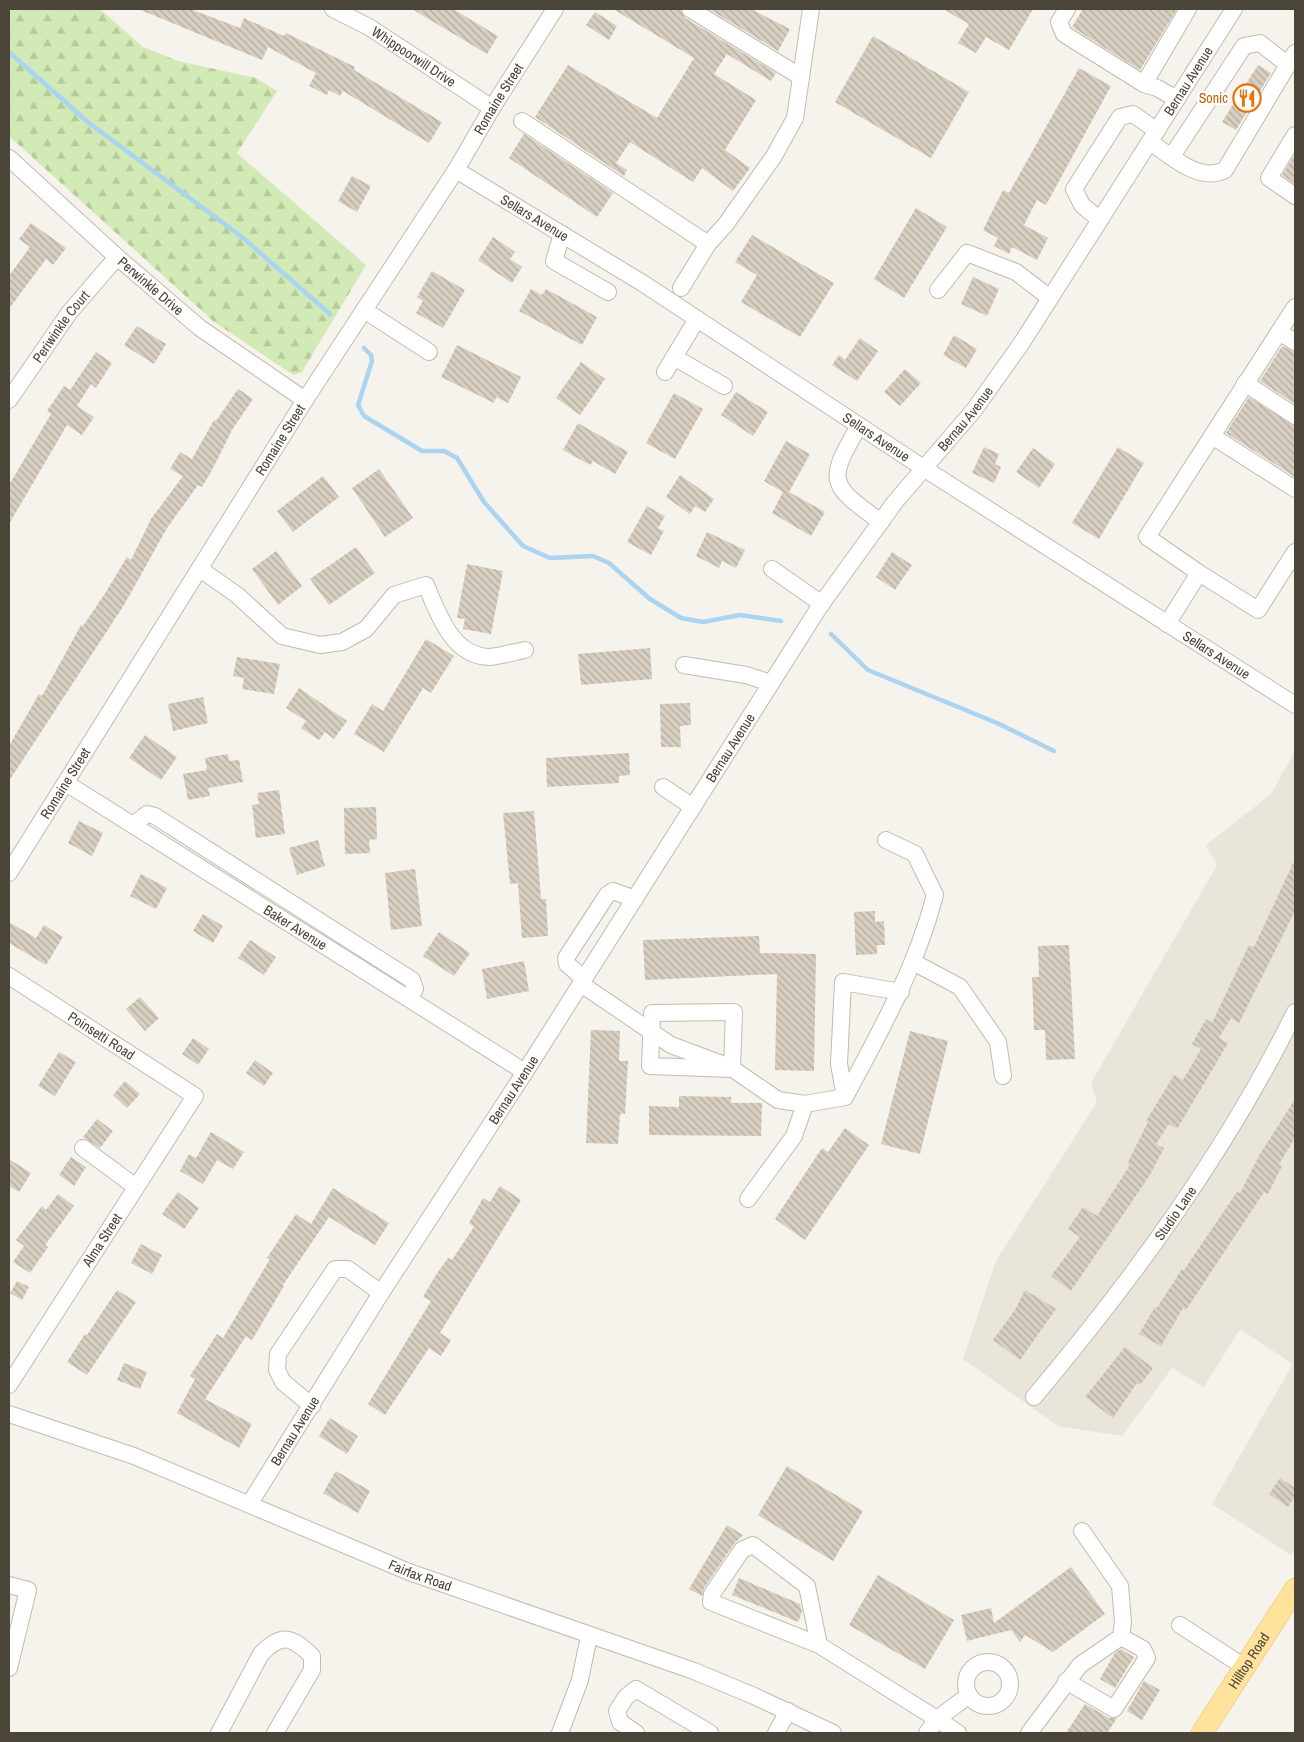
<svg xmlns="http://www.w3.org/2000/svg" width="1304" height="1742" font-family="'Archivo Narrow',sans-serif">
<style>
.residential{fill:#eae5da}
.forest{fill:url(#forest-firs)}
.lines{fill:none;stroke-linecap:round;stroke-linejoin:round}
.stream{stroke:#a9d4f2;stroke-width:4.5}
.building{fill:url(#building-back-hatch)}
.minor-casing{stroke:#c2bbae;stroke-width:18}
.major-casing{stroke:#e6c16a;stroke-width:22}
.minor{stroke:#fff;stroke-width:16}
.major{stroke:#ffe39c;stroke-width:21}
.labels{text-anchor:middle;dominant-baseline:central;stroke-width:4.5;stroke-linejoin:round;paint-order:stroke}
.street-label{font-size:14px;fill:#4b4439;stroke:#fff}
.food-label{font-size:14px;fill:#c56008;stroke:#fff;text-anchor:end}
</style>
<defs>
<pattern id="forest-firs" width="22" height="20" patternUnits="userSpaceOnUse" patternTransform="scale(1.25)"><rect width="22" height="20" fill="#d2eab5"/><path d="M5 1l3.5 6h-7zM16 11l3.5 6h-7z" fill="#b6ca9c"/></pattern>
<pattern id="building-back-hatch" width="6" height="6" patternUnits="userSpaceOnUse" patternTransform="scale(1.25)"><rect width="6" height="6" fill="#d8cfc1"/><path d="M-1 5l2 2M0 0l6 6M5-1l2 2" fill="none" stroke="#b1aa9e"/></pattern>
</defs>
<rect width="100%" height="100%" fill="#f6f3ec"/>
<path class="residential" d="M1295 751V1548L1291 1555 1212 1504 1293 1364 1240 1329 1204 1387 1172 1368 1122 1436 1058 1426 963 1359 996 1261 1097 1102 1091 1083 1217 865 1206 845 1271 794Z"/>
<path class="forest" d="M9 9H100L143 47 178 61 256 78 277 91 237 153 366 265 302 372 293 375 213 321 9 136Z"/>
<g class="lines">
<path class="stream" d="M9 52 89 123 242 237 330 314
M364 348 371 355 372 361 358 405 364 416 422 451H444L457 458 484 502 523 546 550 558 593 556 609 563 650 599 681 618 703 622 740 615 781 621
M831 634 868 670 997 723 1054 751"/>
</g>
<path class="building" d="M138 9H190L240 28 244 18 284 36 286 33 355 67 354 70 442 122 429 143 343 91 340 96 329 90 327 95 309 86 316 73 268 47 262 60Z
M412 9H453L498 36 487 54Z
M613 9H680L685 18 776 73 771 81 727 54 714 74 756 100 725 150 750 168 733 191 702 168 693 182 630 142 616 163 627 170 624 176 535 117 568 65 657 118 694 58Z
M709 9H751L790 29 778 51Z
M943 9H1033L1009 50 986 37 976 53 958 43 969 24Z
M1083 9H1177L1140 70 1072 27Z
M595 12 617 26 609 40 586 25Z
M873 36 969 92 931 158 835 102Z
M1258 65 1271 73 1236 130 1222 122Z
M1079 68 1111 86 1046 205 1037 200 1024 225 1048 238 1037 260 1012 247 1009 254 994 246 998 238 983 230 1003 190 1009 193Z
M524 134 613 193 597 217 509 158Z
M1295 154V184L1282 175Z
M352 176 371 186 357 212 338 201Z
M916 208 947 227 904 298 874 279Z
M31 223 66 248 53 265 46 259 9 309V276L30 247 19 239Z
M752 235 834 283 800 337 741 302 757 275 735 262Z
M493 237 515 252 510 259 522 267 512 283 478 260Z
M432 271 465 290 443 328 416 313 423 301 417 297Z
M973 277 999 289 987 316 961 304Z
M531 289 542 295 546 289 597 317 582 345 519 311Z
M137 326 166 344 154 364 124 345Z
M954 335 977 349 966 368 943 355Z
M860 338 878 351 857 381 832 365 839 355 845 360Z
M457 345 521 377 508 403 496 397 494 403 441 377Z
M1282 346 1295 352V404L1260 381Z
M96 352 112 363 96 388 91 384 77 406 94 417 82 435 67 425 9 524V485L51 414 47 411 64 386 70 390Z
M581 362 605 379 580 415 556 398Z
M905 369 921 383 900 406 884 392Z
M238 389 253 399 232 430 212 470 202 487 198 485 167 528 124 605 9 781V746L39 694 42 696 81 625 83 626 106 592 127 557 131 560 151 519 183 476 170 469 180 452 192 459 214 420 216 421Z
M736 392 768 412 753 436 721 415Z
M674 393 703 409 675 459 646 443Z
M1249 397 1295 426V477L1226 433Z
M578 423 628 452 615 474 593 461 590 465 563 450Z
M786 441 810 454 789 492 825 512 811 536 772 513 783 492 764 481Z
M984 447 999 454 995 464 1001 467 994 483 972 473Z
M1118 447 1144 463 1099 539 1072 523Z
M1033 448 1055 464 1039 488 1016 472Z
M379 469 413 518 385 537 352 488Z
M680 475 714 499 705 512 695 506 690 514 666 497Z
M323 476 339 497 293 532 277 511Z
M647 506 665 516 658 528 664 531 651 555 627 542Z
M707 532 745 550 736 568 722 561 719 568 696 556Z
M356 547 375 573 329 605 310 579Z
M276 551 302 586 278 605 252 569Z
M892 552 912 565 895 590 876 577Z
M467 564 503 571 491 634 463 629 465 619 457 618Z
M426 639 454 656 431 693 423 688 384 752 354 734 372 704 383 711Z
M650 648 652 679 581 685 578 654Z
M237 657 280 664 274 694 242 689 244 678 233 676Z
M299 688 347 721 334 739 325 732 319 740 301 728 306 721 286 708Z
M203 697 208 723 173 731 168 704Z
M690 703 691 725 680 726 681 747H661L660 704Z
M145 735 177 757 161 780 129 758Z
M629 753 630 775 619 776V783L547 787 546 758Z
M228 754 229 761 239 760 243 782 208 788 210 796 188 800 183 774 207 770 205 758Z
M279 790 285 834 256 838 252 805 259 804 257 793Z
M376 807 377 839 369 840 370 853 345 854 344 808Z
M534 811 541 899H546L548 936 522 938 518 883 510 884 503 813Z
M79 821 103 833 92 856 68 843Z
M318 840 325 866 297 875 289 848Z
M1295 859V911L1239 1023 1231 1018 1219 1038 1228 1043 1208 1077 1177 1129 1169 1124 1156 1144 1164 1148 1150 1175 1071 1291 1051 1276 1080 1237 1068 1229 1083 1207 1097 1216 1130 1165 1127 1164 1148 1122 1146 1121 1174 1075 1183 1080 1201 1049 1192 1044 1206 1019 1212 1023 1249 945 1254 947Z
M415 869 422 926 391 930 385 873Z
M141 874 167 888 156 909 130 896Z
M875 911V922L884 921 885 945H877V954L856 955 854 912Z
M203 914 223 926 213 943 193 931Z
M9 922 36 938 44 925 63 937 46 965 9 943Z
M439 932 470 953 454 976 423 956Z
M759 936 760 953 816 954 814 1071 775 1070 777 974 645 980 643 940Z
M250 940 276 957 264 975 238 958Z
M1069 945 1075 1059 1046 1060 1045 1030H1034L1032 977H1039L1038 946Z
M524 961 529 991 487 999 482 969Z
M140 997 159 1018 145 1031 126 1009Z
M591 1030 620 1031 619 1061H628L625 1114H620L618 1144 586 1143Z
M910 1031 948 1041 920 1154 881 1144Z
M193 1038 209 1049 198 1065 182 1054Z
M59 1052 76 1062 55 1096 38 1086Z
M255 1060 273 1073 264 1086 246 1073Z
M125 1081 140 1094 127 1108 113 1095Z
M679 1096 731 1097V1103H762L761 1136 649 1135V1106L679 1107Z
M1295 1099V1138L1279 1164 1282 1166 1268 1194 1264 1192 1186 1310 1183 1308 1161 1346 1139 1334 1155 1307 1157 1308 1182 1269 1184 1270 1237 1192 1240 1193 1260 1154Z
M97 1119 113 1131 100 1148 83 1137Z
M845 1128 869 1145 805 1240 775 1219 822 1148 828 1152Z
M211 1132 244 1152 233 1169 217 1160 203 1184 180 1171 189 1154 196 1158Z
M71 1157 86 1167 74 1186 59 1175Z
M9 1159 31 1173 19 1192 9 1186Z
M500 1186 521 1200 440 1333 451 1340 441 1356 429 1348 385 1415 368 1404 431 1301 423 1297 436 1275 448 1258 452 1260 474 1227 469 1223 483 1198 490 1202Z
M333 1188 389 1223 375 1245 329 1217 283 1285 284 1286 252 1340 246 1336 205 1399 252 1424 239 1448 177 1413 195 1379 190 1376 217 1334 223 1338 270 1259 267 1258 296 1214 311 1224Z
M178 1192 199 1208 184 1229 162 1214Z
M58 1194 74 1206 45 1245 48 1247 30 1273 13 1262 24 1246 16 1240 42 1206 46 1210Z
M141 1244 162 1255 152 1274 131 1263Z
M17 1281 29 1287 22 1300 10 1293Z
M117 1290 136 1302 87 1375 67 1362 85 1334 87 1335Z
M1025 1290 1056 1309 1020 1360 993 1340 1015 1310Z
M1125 1347 1153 1368 1140 1385 1137 1383 1113 1418 1085 1397Z
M124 1363 147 1372 140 1389 117 1380Z
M330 1418 358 1436 347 1454 319 1436Z
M787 1466 863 1511 833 1561 758 1515Z
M336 1471 370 1491 358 1513 323 1493Z
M1280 1478 1295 1488V1496L1288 1507 1269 1494Z
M727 1525 743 1535 734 1544 704 1588 702 1596 689 1589Z
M1071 1567 1105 1614 1053 1652 1025 1635 1020 1642 1011 1630 967 1641 961 1615 991 1608 994 1623Z
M878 1575 954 1620 925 1669 849 1625Z
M739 1578 800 1604 802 1612 798 1622 732 1595Z
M1121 1649 1134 1657 1115 1688 1100 1679 1115 1653Z
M1144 1681 1160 1690 1142 1720 1127 1711Z
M1085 1704 1109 1718H1117L1107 1733H1066Z"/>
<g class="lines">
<g class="minor-casing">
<g id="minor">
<path id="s1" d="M333 9 369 27 492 108"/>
<path d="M690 9 801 77"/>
<path d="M1067 9 1059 22 1064 34 1144 84 1157 88 1177 99"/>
<path d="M1144 84 1188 9"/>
<path d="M522 121 708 244"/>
<path d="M1295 135 1269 178 1295 196"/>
<path d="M1150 142C1171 156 1199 183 1225 170L1295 53"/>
<path d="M1172 156 1244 46 1260 43 1288 65"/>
<path id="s2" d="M9 158 117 257 200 328 305 400"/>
<path id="s3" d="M456 170 644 284 925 469 1295 705"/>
<path d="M1100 220 1082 205 1074 189 1120 117 1133 114 1157 131"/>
<path d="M562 234 554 261 608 292"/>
<path d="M681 288 708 244 726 224 774 156 795 118 811 9"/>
<path d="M938 290 967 253 1016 272 1050 298"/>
<path d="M364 310 429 352"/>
<path d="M1279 332 1295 342"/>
<path d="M674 357 724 386"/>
<path d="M665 372 697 319"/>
<path d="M1245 383 1295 416"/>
<path id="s4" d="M9 400 69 313 117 257"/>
<path d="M859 426C827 481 828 484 881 522"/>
<path d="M1212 436 1295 489"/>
<path d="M200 569 237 595 282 636 320 645 342 642 366 629 394 595 426 585C438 613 452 657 490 657 501 656 514 652 525 650"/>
<path d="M772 569 822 604"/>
<path d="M1199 573 1258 610 1295 552"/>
<path d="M1167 624 1199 573 1147 537 1295 307"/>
<path d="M684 665 746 675 771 683"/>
<path id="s5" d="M66 783 525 1072"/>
<path d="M663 787 693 807"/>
<path d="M133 825 147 814 155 816 412 980 415 989 410 999"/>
<path id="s6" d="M9 873 305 400 456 170 492 108 555 9"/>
<path d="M913 962 960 987 998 1042 1003 1076"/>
<path id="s7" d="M9 976 195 1096 9 1385"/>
<path d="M584 979 567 964 566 958 607 895 613 891 635 899"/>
<path d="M581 984 671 1045 730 1067 778 1100 805 1104 845 1097C881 1030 916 968 935 895L915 854 886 840"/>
<path d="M734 1012 732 1069 650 1066 652 1013Z"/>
<path d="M845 1097 839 1064 843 982 901 992"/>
<path d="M83 1148 136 1187"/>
<path d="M748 1199 794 1136 805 1104"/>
<path id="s8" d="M1034 1397C1134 1278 1226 1152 1295 1012"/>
<path d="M312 1406 283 1382 277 1370 278 1354 335 1269H348L381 1293"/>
<path id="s9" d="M9 1414 134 1456 409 1572 694 1671 754 1696 833 1733"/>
<path id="s10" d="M250 1503 381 1293 525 1072 820 606 895 502 974 410 1021 344 1234 9"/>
<path d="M9 1585 28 1590 9 1668"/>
<path d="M1180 1625 1246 1668"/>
<path d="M819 1645 807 1586 753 1545 742 1550 712 1594 711 1602 819 1645 937 1719 927 1733"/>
<circle cx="988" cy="1684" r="22"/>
<path d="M1066 1681 1114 1709 1147 1658 1143 1649 1121 1637"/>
<path d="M219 1733 261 1654C282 1632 292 1637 312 1656V1670L275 1733"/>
<path d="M560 1733 580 1680 589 1636"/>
<path d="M636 1733 620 1722 617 1711 626 1697 636 1689 710 1733"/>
<path d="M776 1733 788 1711"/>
<path d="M958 1733 937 1719 969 1695"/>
<path d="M1029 1733 1080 1665 1121 1637 1123 1622 1120 1586 1082 1531"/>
</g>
</g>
<g class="major-casing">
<g id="major">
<path id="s11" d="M1202 1733 1295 1589"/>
</g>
</g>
<use href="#minor" class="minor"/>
<use href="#major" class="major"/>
</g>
<defs>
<g id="restaurant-ring" transform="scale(1.4375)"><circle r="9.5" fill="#fff" stroke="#e8710a" stroke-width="1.5"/><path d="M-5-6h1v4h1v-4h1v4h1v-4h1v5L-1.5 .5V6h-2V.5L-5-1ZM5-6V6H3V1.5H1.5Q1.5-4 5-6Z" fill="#e8710a"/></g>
</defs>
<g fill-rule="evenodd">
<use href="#restaurant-ring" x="1247" y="98"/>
</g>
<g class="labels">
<g class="street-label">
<text stroke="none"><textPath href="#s1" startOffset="94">Whippoorwill Drive</textPath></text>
<text stroke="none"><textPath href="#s10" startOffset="1705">Bernau Avenue</textPath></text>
<text stroke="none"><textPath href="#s6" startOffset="916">Romaine Street</textPath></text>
<text stroke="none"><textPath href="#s3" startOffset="92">Sellars Avenue</textPath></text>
<text stroke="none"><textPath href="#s2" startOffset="191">Perwinkle Drive</textPath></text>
<text stroke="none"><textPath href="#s4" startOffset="90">Periwinkle Court</textPath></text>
<text stroke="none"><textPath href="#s10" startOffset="1300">Bernau Avenue</textPath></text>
<text stroke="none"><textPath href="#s3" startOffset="498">Sellars Avenue</textPath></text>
<text stroke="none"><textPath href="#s6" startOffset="511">Romaine Street</textPath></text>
<text stroke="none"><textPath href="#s3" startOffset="902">Sellars Avenue</textPath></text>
<text stroke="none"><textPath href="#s10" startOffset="895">Bernau Avenue</textPath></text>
<text stroke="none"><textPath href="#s6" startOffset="106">Romaine Street</textPath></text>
<text stroke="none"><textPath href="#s5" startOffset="271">Baker Avenue</textPath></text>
<text stroke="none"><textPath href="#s7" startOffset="110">Poinsetti Road</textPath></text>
<text stroke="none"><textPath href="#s10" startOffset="490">Bernau Avenue</textPath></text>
<text stroke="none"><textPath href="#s8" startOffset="232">Studio Lane</textPath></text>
<text transform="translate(102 1240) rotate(-57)">Alma Street</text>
<text stroke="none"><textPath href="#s10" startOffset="85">Bernau Avenue</textPath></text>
<text stroke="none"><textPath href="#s9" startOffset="442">Fairfax Road</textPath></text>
<text stroke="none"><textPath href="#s11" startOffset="86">Hilltop Road</textPath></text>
</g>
<g class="food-label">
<text x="1228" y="98">Sonic</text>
</g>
</g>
<rect width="1304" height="1742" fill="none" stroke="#4b4439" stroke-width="20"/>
</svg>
